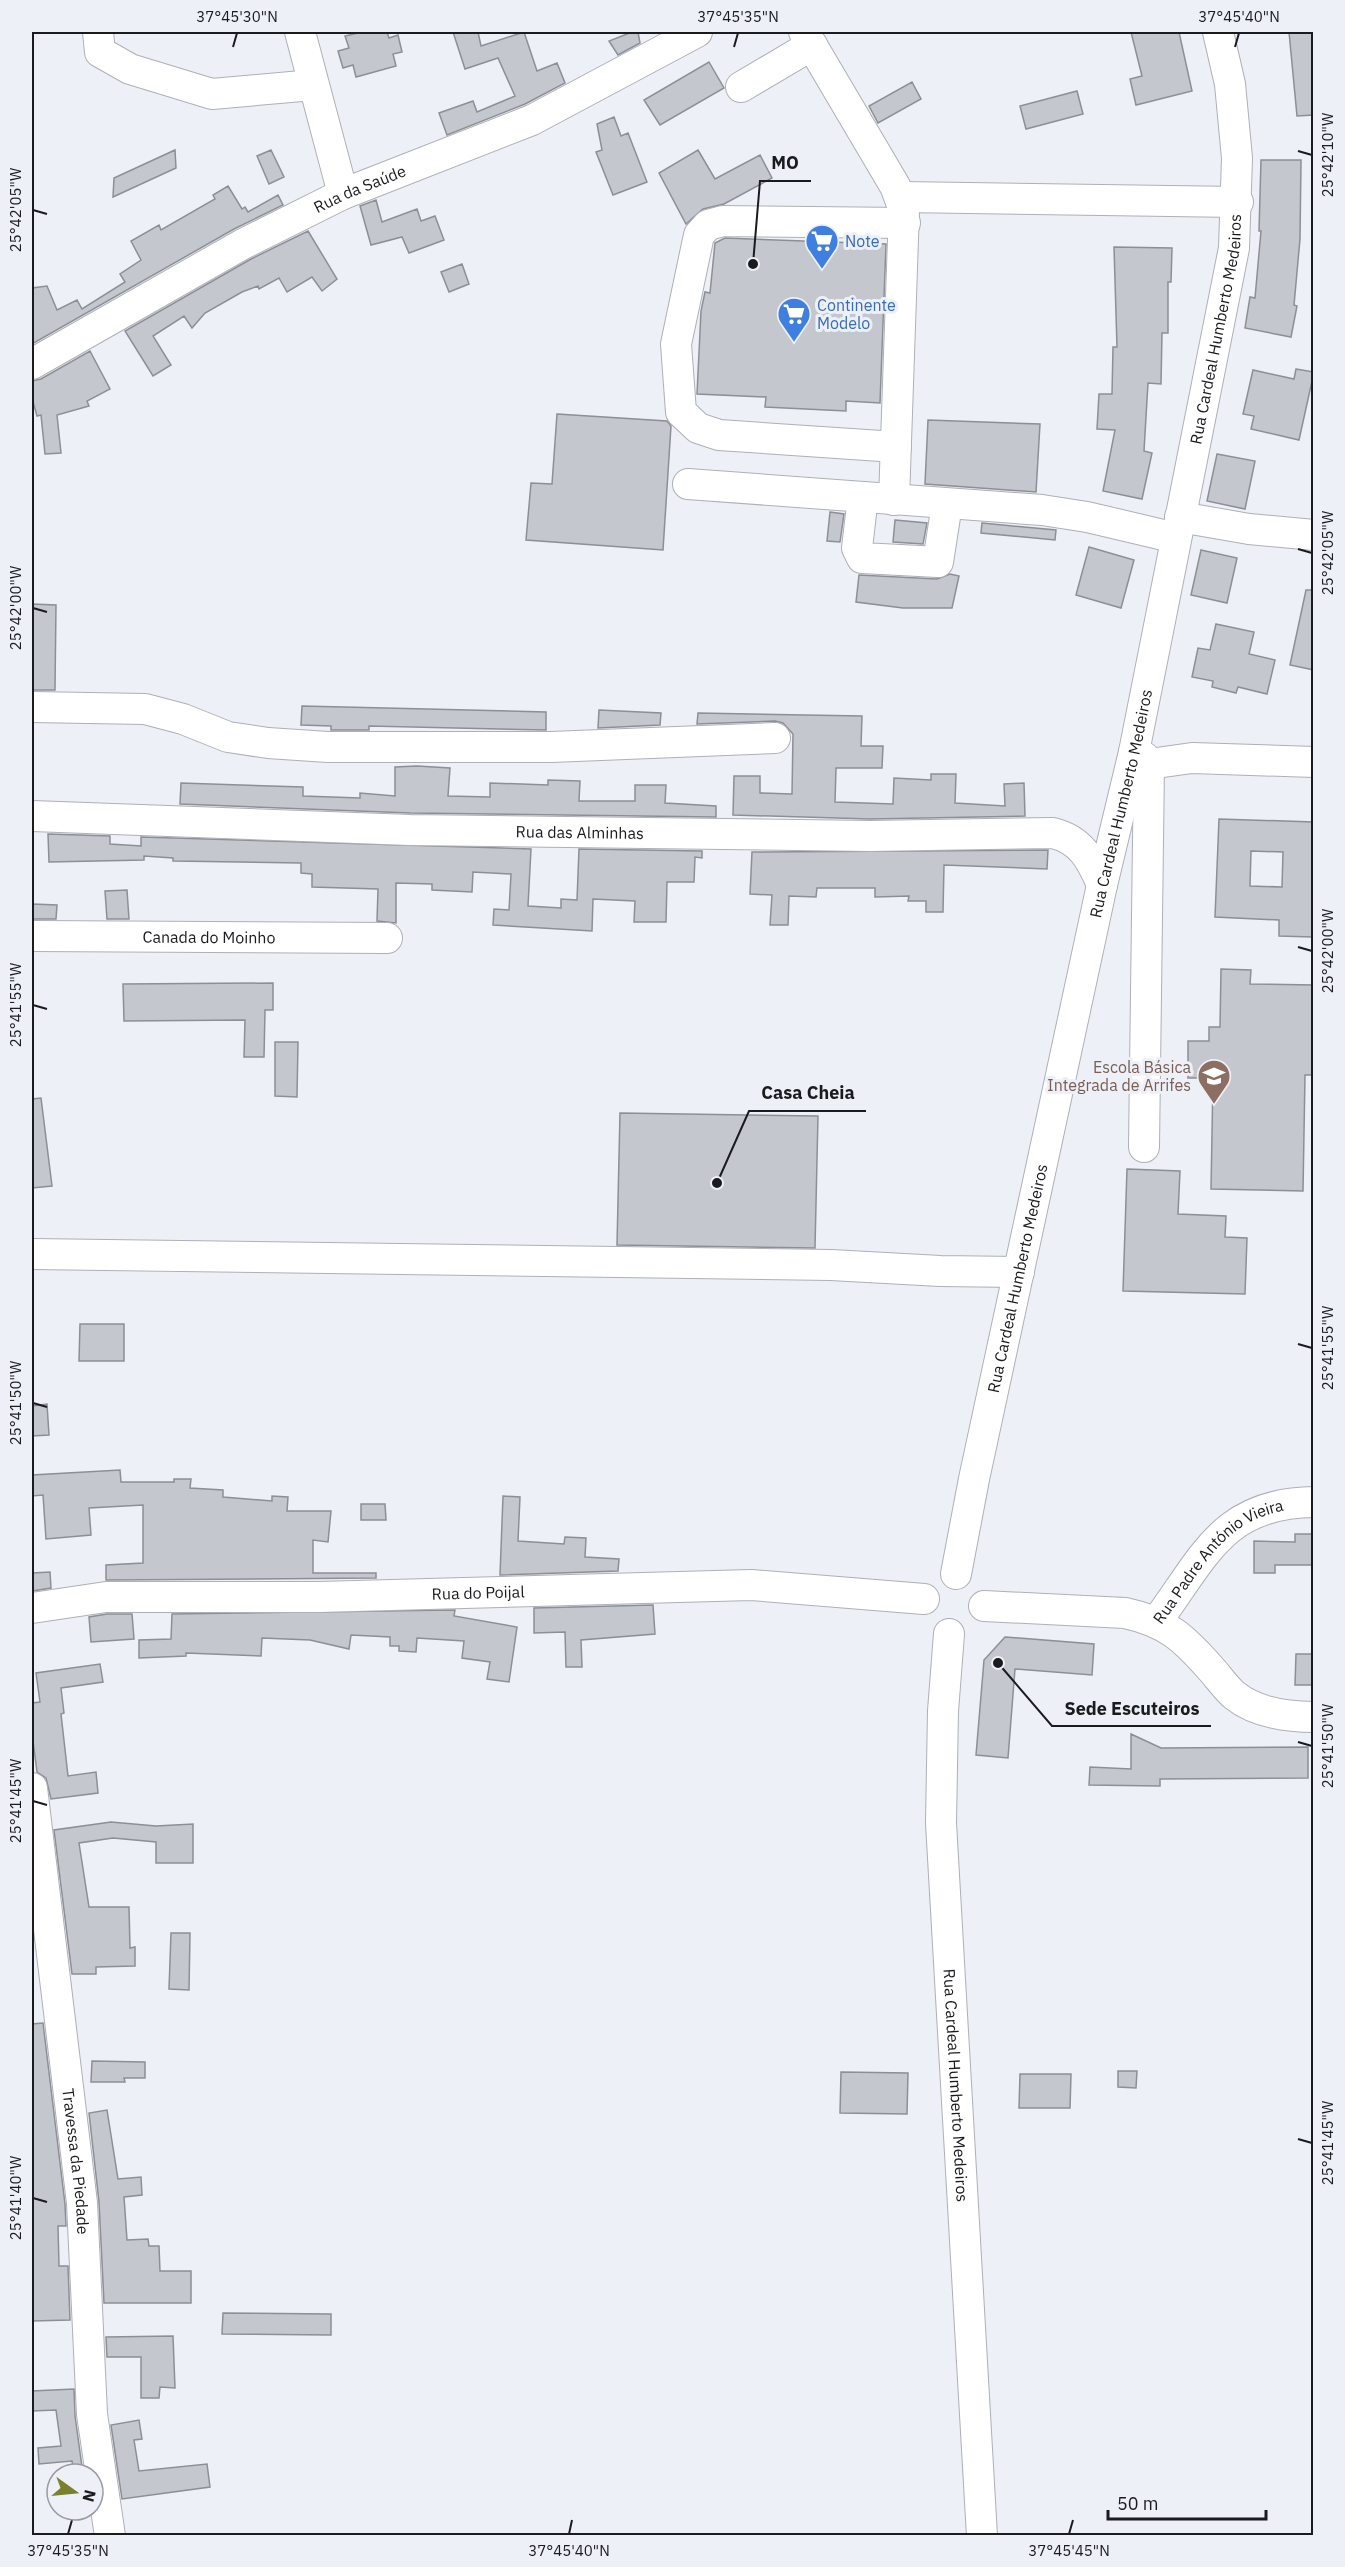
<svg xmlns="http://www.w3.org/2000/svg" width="1345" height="2567" font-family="'IBM Plex Sans',sans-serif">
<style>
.building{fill:#c4c7ce;stroke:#8c8f96;stroke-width:1.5;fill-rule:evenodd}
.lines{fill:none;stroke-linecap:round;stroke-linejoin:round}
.minor-casing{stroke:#adb0b7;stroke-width:32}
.minor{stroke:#fff;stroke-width:30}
.ticks{fill:none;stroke:#1a1b1e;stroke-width:2}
.labels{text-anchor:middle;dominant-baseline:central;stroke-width:6;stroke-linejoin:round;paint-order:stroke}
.street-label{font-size:16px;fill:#1a1b1e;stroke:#edf0f7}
.shop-label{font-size:16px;fill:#366cbe;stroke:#edf0f7;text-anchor:start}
.education-label{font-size:16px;fill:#785e54;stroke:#edf0f7;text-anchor:end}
.leader{fill:none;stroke:#1a1b1e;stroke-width:2}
.callout-dot{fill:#1a1b1e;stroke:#edf0f7;stroke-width:2}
.callout-label{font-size:18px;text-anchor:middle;font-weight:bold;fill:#1a1b1e;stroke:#edf0f7;stroke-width:6;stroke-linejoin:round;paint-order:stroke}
.neatline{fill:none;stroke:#1a1b1e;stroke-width:2}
.ticks-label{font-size:15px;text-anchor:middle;fill:#1a1b1e}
</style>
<rect width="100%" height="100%" fill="#edf0f7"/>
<path class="building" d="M362 32H387L389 38 398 35 402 52 393 54 396 66 356 77 353 65 343 68 338 51 349 48 345 36Z
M453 32H478L481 46 524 32 537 71 557 63 565 83 525 104 447 135 439 113 473 101 477 112 515 96 498 58 465 69Z
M632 32H638L640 43 618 55 609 41Z
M1131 32H1179L1192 91 1136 105 1130 79 1142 76Z
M1289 32H1314V115L1297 116Z
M709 62 724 88 660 125 644 100Z
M912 82 921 99 878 123 869 106Z
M1077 91 1083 114 1026 129 1020 106Z
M614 117 621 136 628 133 647 182 613 195 596 152 602 150 597 124Z
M175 150 176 168 113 197 114 178Z
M271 150 284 177 269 184 257 156Z
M698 150 715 179 760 155 772 178 724 204 703 209 686 224 659 173Z
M1261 160H1301L1300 239 1294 305 1297 306 1291 337 1245 328 1250 297 1255 298 1261 231H1259Z
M228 186 242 209 245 207 248 212 278 195 283 205 234 229 32 344V288L47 286 57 310 77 300 82 309 125 282 120 274 141 260 131 241 159 225 161 230 215 199 213 195Z
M376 200 382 222 417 209 421 221 435 216 444 240 409 253 402 237 371 245 360 206Z
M308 231 337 279 322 291 312 277 287 292 279 278 259 289 258 286 242 292 205 313 192 328 184 316 153 336 171 365 153 376 125 331 251 259Z
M725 238 886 244 880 403 846 401V411L765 407 766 397 697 394 701 311 705 292 710 293 715 243Z
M1114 247 1172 248 1171 282H1168V333H1162L1161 384 1148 383 1144 451 1152 453 1142 499 1103 491 1115 430 1097 429 1099 394H1112L1113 347H1117Z
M462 264 469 284 449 292 441 272Z
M90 351 110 389 87 401 89 406 57 415 61 453 45 454 41 415 37 416 32 398V381L41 379Z
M1296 369 1314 372 1299 440 1251 429 1254 416 1243 414 1253 370 1294 379Z
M557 414 667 421 671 426 663 550 526 540 531 483 552 484Z
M928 420 1040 424 1036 492 925 484Z
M1217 454 1255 461 1245 509 1207 501Z
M830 512 844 514 840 542 827 541Z
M895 520 927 523 923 544 893 542Z
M982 523 1056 530 1055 540 981 533Z
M1089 547 1134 560 1121 608 1076 595Z
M1201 550 1237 558 1227 603 1191 595Z
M950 574 959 576 952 608H903L856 602 859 575 937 579Z
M1306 590H1314V670L1290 665Z
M32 604 56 605 55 690H32Z
M1216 624 1254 632 1249 654 1275 660 1267 694 1238 687 1236 693 1212 687 1213 681 1192 677 1198 648 1210 650Z
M302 706 546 712V730L369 726V730H331V726L301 725Z
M599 710 661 713 660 725 598 728Z
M698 713 862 716 861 746H883L882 768H836L835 802 893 804 894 778 931 780V774H956L955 803 1005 806 1004 784 1024 783 1025 816 870 819 733 815 734 776H760V793L792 794 793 734 783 723 775 721 697 724Z
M417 766 450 768 448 796 490 797V783L548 785V780L580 781 579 801H635V785H666L665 803 716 806V817L410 813 180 804 181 783 303 787V796L360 798V793L395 796V767Z
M1219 819 1314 822 1312 937 1279 936V920L1215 917ZM1251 851 1283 852 1282 887 1250 886Z
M48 834 110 836V844L141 846V837L531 849 528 906 561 908V899L577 900 579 849 702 851V858L695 857 694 882H667L666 922H634L635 901 593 899 592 931 493 925 494 909 509 910 511 874 473 872 472 892 432 890V884L396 883V923L377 921 378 889 312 887V874L301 873V863L173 861V858L144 856V860L49 862Z
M1048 850 1047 869 944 865 943 912H926V901H908L909 896 875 897V888H817L816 897 789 896 788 925H770L772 895 750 894 752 852Z
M127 890 129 919H107L105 891Z
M32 904 57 905 56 919H32Z
M1221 969 1251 970 1250 984 1314 985V1075H1305L1303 1191 1211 1189 1213 1078H1188V1041H1209V1027H1220Z
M273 983V1010H265L264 1057H244L245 1020 124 1021 123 984Z
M275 1042H298L297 1097 275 1096Z
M41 1098 52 1186 32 1188V1099Z
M620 1113 818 1116 815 1248 617 1245Z
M1127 1169 1180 1171 1178 1214 1226 1216 1225 1237 1247 1238 1245 1294 1123 1291Z
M80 1324H124V1361H79Z
M47 1404 49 1435 32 1436V1406Z
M120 1470 121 1482H174V1479H191L190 1488 223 1490V1497L272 1501V1496L288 1497 287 1511H331L328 1542 313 1540V1573H376V1578L106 1580V1565L143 1563V1505L89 1508 91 1535 46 1539 43 1495 32 1496V1475Z
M503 1496 520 1497 518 1541 564 1544 565 1537 586 1538 585 1557 619 1559 618 1571 500 1575Z
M361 1504H385L386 1520H361Z
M1295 1534H1314V1565H1275V1573H1254V1541L1295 1542Z
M50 1572 51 1588 32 1591V1573Z
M653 1605 655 1634 581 1640 582 1667H566L565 1632 534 1633V1608Z
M455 1610 454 1616 517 1627 509 1682 487 1679 490 1662 462 1658 464 1641 417 1638 416 1652 399 1651V1646H390V1637L351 1635 349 1649 310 1640 262 1638 261 1656 186 1653V1656L139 1658V1640L171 1639 172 1614Z
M107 1614H132L134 1639 91 1642 89 1617Z
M1005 1637 1094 1644 1092 1675 1015 1669 1008 1758 976 1755 984 1660Z
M1296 1654H1314V1685H1295Z
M100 1664 103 1682 61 1688 64 1713 61 1714 68 1776 96 1772 98 1793 51 1799 46 1778 37 1772 32 1733V1703L40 1702 36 1673Z
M1131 1734 1161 1748 1308 1747V1778L1160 1779V1786L1089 1785 1090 1767 1131 1769Z
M111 1822 156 1826 193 1824V1863H156V1842L113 1838 79 1843 89 1907H129L130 1948 135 1947V1966L96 1967V1974H72L54 1830Z
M171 1933H190L189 1990 169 1989Z
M43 2023 65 2204 66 2226H58L59 2266H68L70 2320 32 2321V2024Z
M92 2061 145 2062V2078H124L125 2082H91Z
M1118 2071H1137L1136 2088 1118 2087Z
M841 2072 908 2073 907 2114 840 2113Z
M1020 2074H1071L1070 2108H1019Z
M107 2110 118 2179 141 2177 142 2195 124 2197 127 2240 148 2239 149 2246H159L160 2271H191V2303H104L99 2202 89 2113Z
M223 2313 331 2314V2335L222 2334Z
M173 2336 175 2388 160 2387 159 2398H141V2357H107L106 2337Z
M74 2389 75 2416 83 2474H74L72 2461 39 2464 38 2448 61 2446 56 2410 32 2411V2391Z
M139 2420 142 2439 134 2440 139 2471 207 2464 210 2487 122 2499 111 2425Z"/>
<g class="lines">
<g class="minor-casing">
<g id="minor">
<path d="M98 32 100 52 130 69 212 94 313 85"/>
<path d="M300 32 343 194"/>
<path d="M804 32 895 186 904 210 894 500"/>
<path d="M741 87 812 45"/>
<path d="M901 197 1238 202"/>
<path id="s1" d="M32 364 243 244 343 194 532 120 697 32"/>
<path d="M896 447 719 435 698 428 681 412 676 344 699 235 708 225 723 221 905 223"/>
<path d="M688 484 1042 510 1087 517 1176 538"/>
<path d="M863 497 857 548 862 558 938 562 947 504"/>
<path d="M1180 517 1249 529 1314 535"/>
<path d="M32 707 145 709 183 719 228 737 268 743 328 747H551L775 738"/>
<path d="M1134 752 1144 757 1149 764 1144 1147"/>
<path d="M1149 764 1192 758 1314 762"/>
<path id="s2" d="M32 816 410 830 870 836 1053 833C1081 840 1091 859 1102 885"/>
<path id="s3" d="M32 936 387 938"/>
<path d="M32 1254 831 1265 940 1271 1019 1272"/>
<path id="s4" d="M956 1574 974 1479 1102 885 1134 752 1234 248 1237 158 1230 84 1218 32"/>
<path d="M984 1606 1125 1613C1167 1622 1184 1638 1212 1670 1219 1678 1226 1688 1234 1695 1255 1712 1287 1717 1314 1717"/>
<path id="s5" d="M32 1608 106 1597H319L751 1585 924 1599"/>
<path id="s6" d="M1157 1621C1205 1556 1223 1503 1314 1502"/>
<path id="s7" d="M949 1634 943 1711 941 1823 982 2536"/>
<path id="s8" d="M32 1788 82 2203 92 2414 110 2536"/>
</g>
</g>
<use href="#minor" class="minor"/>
</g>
<path class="ticks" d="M233 47 237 33M734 47 738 33M1235 47 1239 33M1298 151 1312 155M33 210 47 214M1298 549 1312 553M33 608 47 612M1298 947 1312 951M33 1005 47 1009M1298 1344 1312 1348M33 1403 47 1407M1298 1742 1312 1746M33 1801 47 1805M1298 2139 1312 2143M33 2198 47 2202M68 2534 72 2520M569 2534 572 2520M1069 2534 1073 2520"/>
<defs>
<g id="supermarket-pin" transform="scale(1.725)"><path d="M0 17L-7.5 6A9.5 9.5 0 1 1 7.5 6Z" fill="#3f7fe0" stroke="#edf0f7"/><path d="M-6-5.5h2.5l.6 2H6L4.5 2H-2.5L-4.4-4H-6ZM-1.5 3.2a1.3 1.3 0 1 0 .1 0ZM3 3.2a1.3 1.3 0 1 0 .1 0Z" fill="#fff"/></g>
<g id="school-pin" transform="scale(1.725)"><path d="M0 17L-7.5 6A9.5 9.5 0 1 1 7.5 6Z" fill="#8d6e63" stroke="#edf0f7"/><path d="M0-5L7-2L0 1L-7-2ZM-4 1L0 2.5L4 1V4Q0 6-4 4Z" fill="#fff"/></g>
</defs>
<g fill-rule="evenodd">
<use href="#supermarket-pin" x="822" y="241"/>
<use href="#supermarket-pin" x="794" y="314"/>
<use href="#school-pin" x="1214" y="1076"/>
</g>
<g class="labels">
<g class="street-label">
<text stroke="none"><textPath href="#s1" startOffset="372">Rua da Saúde</textPath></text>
<text stroke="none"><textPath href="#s4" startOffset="1272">Rua Cardeal Humberto Medeiros</textPath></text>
<text stroke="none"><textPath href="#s4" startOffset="788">Rua Cardeal Humberto Medeiros</textPath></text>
<text stroke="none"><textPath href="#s2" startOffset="548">Rua das Alminhas</textPath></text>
<text stroke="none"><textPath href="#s3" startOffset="177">Canada do Moinho</textPath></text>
<text stroke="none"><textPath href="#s4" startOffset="302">Rua Cardeal Humberto Medeiros</textPath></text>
<text stroke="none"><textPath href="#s6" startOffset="88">Rua Padre António Vieira</textPath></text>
<text stroke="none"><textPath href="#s5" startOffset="447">Rua do Poijal</textPath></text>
<text stroke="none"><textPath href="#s7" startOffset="452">Rua Cardeal Humberto Medeiros</textPath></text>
<text stroke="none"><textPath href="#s8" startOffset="376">Travessa da Piedade</textPath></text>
</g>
<g class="shop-label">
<text x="845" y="241">Note</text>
<text x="817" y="305">Continente<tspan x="817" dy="18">Modelo</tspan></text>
</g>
<g class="education-label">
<text x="1191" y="1067">Escola Básica<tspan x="1191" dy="18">Integrada de Arrifes</tspan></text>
</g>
</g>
<path class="leader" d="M753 264L760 181H811M717 1183L749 1111H866M998 1663L1052 1726H1211"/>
<g class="callout-dot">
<circle cx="753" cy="264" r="6"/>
<circle cx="717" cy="1183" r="6"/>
<circle cx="998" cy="1663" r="6"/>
</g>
<g class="callout-label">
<text x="785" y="169">MO</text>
<text x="808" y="1099">Casa Cheia</text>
<text x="1132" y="1715">Sede Escuteiros</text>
</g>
<rect width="1345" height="2567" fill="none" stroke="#edf0f7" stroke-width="66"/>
<g transform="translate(75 2492) rotate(105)"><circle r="28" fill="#edf0f7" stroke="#999ba0" stroke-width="1.5"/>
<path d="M0-4.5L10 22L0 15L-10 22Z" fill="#7a812d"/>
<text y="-9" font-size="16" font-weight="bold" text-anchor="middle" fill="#1a1b1e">N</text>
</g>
<path d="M1108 2510v9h158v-9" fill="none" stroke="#1a1b1e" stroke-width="3"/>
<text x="1117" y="2510" font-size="18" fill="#1a1b1e" stroke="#edf0f7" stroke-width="4.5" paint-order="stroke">50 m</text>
<rect x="33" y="33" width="1279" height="2501" class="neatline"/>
<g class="ticks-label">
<text x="237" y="22">37°45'30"N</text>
<text x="738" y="22">37°45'35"N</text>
<text x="1239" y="22">37°45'40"N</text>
<text transform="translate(1328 155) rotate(-90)" y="5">25°42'10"W</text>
<text transform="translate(16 210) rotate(-90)" y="5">25°42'05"W</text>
<text transform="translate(1328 553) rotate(-90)" y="5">25°42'05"W</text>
<text transform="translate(16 608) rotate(-90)" y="5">25°42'00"W</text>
<text transform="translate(1328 951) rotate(-90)" y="5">25°42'00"W</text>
<text transform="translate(16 1005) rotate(-90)" y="5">25°41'55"W</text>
<text transform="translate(1328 1348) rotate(-90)" y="5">25°41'55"W</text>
<text transform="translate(16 1403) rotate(-90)" y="5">25°41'50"W</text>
<text transform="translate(1328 1746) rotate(-90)" y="5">25°41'50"W</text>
<text transform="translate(16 1801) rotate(-90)" y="5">25°41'45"W</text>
<text transform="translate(1328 2143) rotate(-90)" y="5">25°41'45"W</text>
<text transform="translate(16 2198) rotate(-90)" y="5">25°41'40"W</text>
<text x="68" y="2556">37°45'35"N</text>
<text x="569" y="2556">37°45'40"N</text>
<text x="1069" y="2556">37°45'45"N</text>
</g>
</svg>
